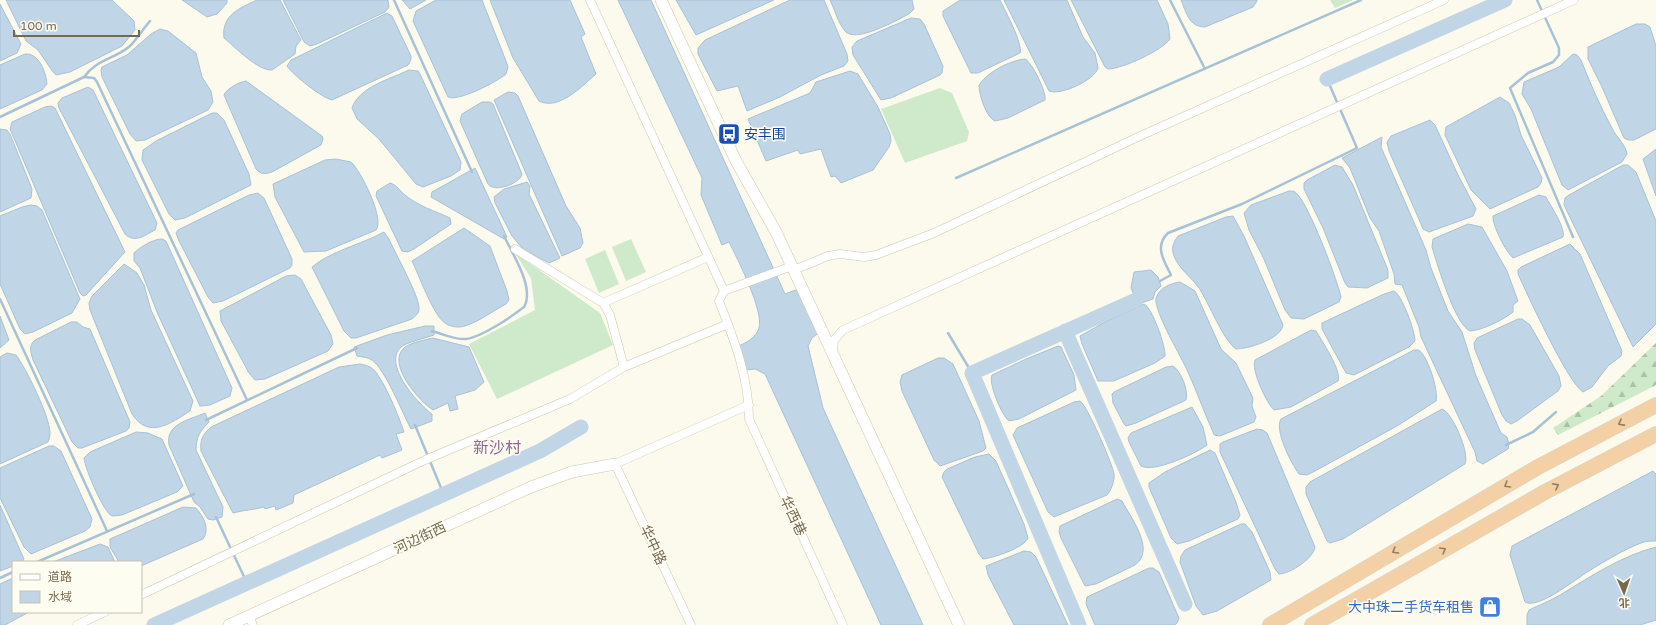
<svg xmlns="http://www.w3.org/2000/svg" width="1656" height="625" font-family="'Varela Round','Noto Sans SC',sans-serif">
<style>
.forest{fill:url(#forest-firs)}
.garden{fill:#ceeaca}
.water{fill:#c0d5e6;stroke:#a7c2d7}
.lines{fill:none;stroke-linecap:round;stroke-linejoin:round}
.stream{stroke:#a7c2d7;stroke-width:2.5}
.river{stroke:#c0d5e6;stroke-width:15}
.street-casing{stroke:#cec7b1;stroke-width:9}
.secondary-casing{stroke:#cfc6ad;stroke-width:12}
.highway-casing{stroke:#dcd8d1;stroke-width:16}
.street{stroke:#fff;stroke-width:8}
.secondary{stroke:#fff;stroke-width:11}
.highway{stroke:#f3d0a6;stroke-width:15}
.oneway{stroke:#907e60}
.labels{text-anchor:middle;dominant-baseline:central;stroke-width:3;stroke-linejoin:round;paint-order:stroke}
.transit-label{font-size:14px;fill:#164399;stroke:#fefdf2;text-anchor:start}
.street-label{font-size:14px;fill:#77694f;stroke:#fefdf2}
.shop-label{font-size:14px;fill:#366cbe;stroke:#fefdf2;text-anchor:end}
.quarter-label{font-size:16px;fill:#906792;stroke:#fefdf2}
</style>
<defs>
<pattern id="forest-firs" width="22" height="20" patternUnits="userSpaceOnUse"><rect width="22" height="20" fill="#ceeaca"/><path d="M5 1l3.5 6h-7zM16 11l3.5 6h-7z" fill="#acc2a6"/></pattern>
</defs>
<rect width="100%" height="100%" fill="#fcfaec"/>
<path class="forest" d="M1656 343V385L1558 435 1553 428 1601 396Z"/>
<path class="garden" d="M1330 0H1353L1335 8Z
M940 88 952 93 969 132 967 141 905 163 881 109Z
M631 239 646 272 626 281 612 247Z
M605 250 619 284 599 293 585 259Z
M515 253 600 313 613 345 497 399 469 344 535 310 531 278Z"/>
<path class="water" d="M6 0H112L134 21 135 30 122 46 70 72 56 75 53 72 38 50 26 41Z
M182 0H227V3L217 14 207 17Z
M257 0H280L301 40 296 46 295 54 272 70C258 71 235 47 224 38 221 15 240 8 257 0Z
M283 0H388L389 7 385 12 317 44 310 46 304 42Z
M402 0H426L410 9Z
M436 0H482L506 61 508 67 506 74C497 82 458 102 448 97L413 21 416 11Z
M490 0H570L585 34 581 37 596 74C582 86 559 111 539 101L513 58Z
M618 0H651L785 294 801 288 821 331 812 338 808 346 823 408 923 625H881L765 374 755 369 744 370 736 347C746 343 756 338 759 328 764 311 737 258 729 242L722 245 701 195 702 178Z
M676 0H774L696 35Z
M790 0H824L847 54 848 61 844 66 821 75 780 97 747 111 738 86 717 91 698 54V48L705 40Z
M830 0H912L914 9 909 14C897 20 855 44 845 31 838 23 835 10 830 0Z
M960 0H1000C1005 11 1023 43 1020 53L978 73H971L943 16V11Z
M1004 0H1067L1083 37 1095 53 1098 68C1095 80 1060 96 1049 91Z
M1071 0H1157L1168 24 1170 39C1163 50 1122 69 1108 69L1105 67Z
M1181 0H1257V1L1253 7 1205 27C1189 27 1186 12 1181 0Z
M0 4 21 44 17 53 0 61Z
M387 13 392 16 411 56V60L408 65 332 100C322 98 293 75 287 66L291 60Z
M911 18 920 19 924 24 943 66 942 73 940 75 891 98 881 100 853 55 852 47 857 41Z
M1636 24H1645L1650 27 1656 46V129L1634 140H1628L1624 138 1602 87 1588 59V47Z
M160 29 168 31 196 53 202 77 211 91 213 102 208 110 145 140 136 141 130 134 102 77 101 70 102 67 127 55 151 34Z
M25 54C39 53 46 72 47 84L42 90 0 109V65Z
M1573 54 1577 55 1581 60C1590 83 1600 106 1612 128 1616 137 1626 145 1627 154L1622 162 1568 190 1562 185 1531 109 1522 94 1524 82 1559 67Z
M1025 59C1032 62 1047 93 1045 100L1008 118 995 121C986 117 979 95 979 85 987 72 1011 60 1025 59Z
M409 70 418 71 420 74 461 162 460 170 451 176 423 187 416 184 379 139 357 119 352 108C359 87 390 79 409 70Z
M850 71 858 74 878 107 890 134 891 141 889 147 873 170 841 183 835 176 831 177 821 149 800 154 798 150 766 161 748 119 810 93 816 82Z
M246 81 322 136 323 139 321 145 272 172C265 174 261 175 256 169L224 95C226 89 239 82 246 81Z
M88 87 93 90 157 223 155 230C145 235 135 244 125 234L59 108 58 103 62 98Z
M508 92 515 93 518 96 566 206 580 228 583 243 580 248 562 256 494 100Z
M1500 97 1509 103 1515 115 1521 135 1542 178 1541 183 1538 187 1490 209 1471 190 1445 135 1446 127Z
M482 102H490L493 104 522 174C520 184 494 193 488 184L460 121 462 114Z
M51 106 55 108 125 252 86 295 83 296 80 293 10 129 12 122 45 107Z
M212 113H217L224 120 249 174 251 185 185 218 175 220 169 214 142 160 143 150 156 141Z
M1430 120 1435 125 1458 175 1476 209 1473 216 1429 232 1423 229 1421 224 1389 151 1387 142 1391 136Z
M0 129 7 130 10 134 32 189 31 198 0 212Z
M1382 137 1381 147 1426 250 1431 268 1448 311 1462 332 1476 376 1501 433 1507 437 1509 444 1508 449 1483 464 1477 461 1475 452 1421 337 1419 327 1402 285 1395 284 1394 274 1379 231 1370 218 1350 168 1342 158Z
M1656 149V196L1643 159Z
M336 159 351 162C361 171 385 219 376 230L326 251 304 252 275 197 273 184 325 160Z
M1335 165 1342 167 1353 185 1388 270V278L1367 288 1348 287 1345 283 1323 228 1304 189V183L1307 180Z
M1623 165H1628L1636 172 1656 221V324L1633 347 1564 205 1565 198 1569 195Z
M475 168 507 237 504 239 431 197 432 192Z
M527 182 530 186 529 194 560 258 549 263 523 249 512 236 495 203 494 197 504 189Z
M390 183C397 185 400 191 405 195 418 206 435 211 450 218L451 224 414 249 408 252 402 251 376 196 377 191Z
M1289 191C1293 191 1295 191 1297 194 1309 205 1337 279 1341 297L1339 302 1304 319 1291 318 1285 310 1263 257 1249 230 1244 213 1251 205Z
M258 193 264 198 292 259V265L290 268 223 301 213 303 208 297 179 241 176 233 178 230 249 195Z
M1539 195 1546 197C1550 205 1566 228 1563 237L1513 258C1506 252 1492 225 1493 216Z
M31 205 37 206 42 210 80 299 72 313 33 332 25 334 20 329 0 284V216L22 207Z
M1233 216 1244 236 1283 325C1281 339 1248 349 1236 349 1223 340 1209 303 1199 288 1191 277 1179 269 1174 256 1171 248 1173 243 1178 236L1226 217Z
M1468 224 1482 227 1507 271 1518 301 1513 305V312C1503 320 1483 330 1470 331 1455 325 1437 263 1432 247L1433 239Z
M464 228 490 246 507 291 509 300 506 304C493 311 480 321 465 326 459 328 450 327 445 323 433 315 419 275 412 261Z
M384 232 389 239C395 253 420 297 419 309 419 314 415 316 412 319L356 338H351L344 331 312 267C329 252 362 244 384 232Z
M162 239 166 241 232 388 230 396 210 405 200 406 157 312 140 268 134 261V253C140 247 153 239 162 239Z
M1570 244 1580 254 1622 351 1621 356 1608 366 1592 387 1583 392C1568 383 1527 294 1518 274V270L1521 267Z
M124 264 137 273 144 285 151 310 193 401 190 411C171 423 149 440 132 414L90 310 89 303 92 296Z
M1151 270 1158 277 1161 286 1155 292 1153 299 1138 304 1131 288 1134 272Z
M295 275 301 279 331 335 333 344 328 351 265 379 255 380 249 373 221 321 220 311 286 276Z
M1180 282 1195 291 1221 349 1236 363 1253 398 1252 406 1256 417 1254 422 1220 436 1214 435 1213 432C1204 412 1197 392 1188 372 1182 358 1154 312 1156 298 1159 288 1171 283 1180 282Z
M1394 291C1402 295 1415 331 1415 341L1409 347 1360 372 1354 375 1346 373 1322 329V323L1384 294Z
M1144 304C1152 307 1166 347 1165 356L1155 363 1114 381H1098L1082 344 1080 336 1105 322Z
M0 316 9 340 0 348Z
M1518 319H1522L1530 325 1559 376 1561 386 1558 391 1517 421 1511 424 1506 421 1502 415 1475 350 1474 343 1477 338Z
M71 322H77L83 327 90 329 130 422 129 428 126 431 82 448H78L72 442 33 360C31 352 28 346 35 340Z
M425 326H434V335C426 338 407 342 401 347 382 364 418 404 432 414V421L411 429C403 414 385 369 372 360 367 357 362 357 357 356L354 347 387 335Z
M1311 330 1316 331C1322 341 1342 371 1338 381L1291 407 1274 410C1266 402 1251 370 1255 360Z
M433 338 469 347 484 382 475 390 455 396 458 409 450 411 448 403 433 410C420 402 386 364 404 348 411 342 425 340 433 338Z
M1058 346 1061 347 1074 375 1076 390 1019 419 1009 421C1002 416 988 383 992 375L1026 359Z
M1414 350H1418C1427 353 1439 391 1436 401L1397 426 1315 471 1307 475 1299 474C1291 463 1274 430 1281 419Z
M7 353 16 355C26 368 50 417 50 433 50 436 49 440 48 442L0 464V357Z
M938 358H944L953 364 979 421 986 448 983 451 940 466 934 460 902 391 900 382 902 375Z
M360 364C365 365 370 366 374 370 385 382 399 417 404 432L396 434 402 450 382 458 380 455 294 495 293 503 276 510 275 506 265 509 264 507C253 510 244 510 233 513L201 451C200 440 202 435 211 427L339 367Z
M1173 366C1181 371 1189 391 1186 400L1136 423 1126 426 1124 424 1113 403 1112 394 1114 392 1166 367Z
M1080 401C1087 405 1113 465 1114 474 1115 480 1111 491 1107 495L1054 517 1048 512 1013 435 1017 428 1074 402Z
M1192 407 1203 427 1207 445C1195 454 1154 473 1141 466L1129 442 1128 438 1131 433Z
M1442 409C1452 412 1470 453 1465 464L1343 539 1330 543 1327 541 1306 494V487L1310 482Z
M205 413 209 422C200 431 196 437 196 450L223 507 222 517 213 520 208 519 200 507 194 502 169 445C165 424 189 420 205 413Z
M1257 429 1263 430 1267 433 1315 547C1314 558 1290 574 1279 574L1275 569 1220 452V444L1223 442Z
M136 432 148 433 162 439 183 486 177 492 122 515 112 516C104 513 85 469 84 458L90 452Z
M49 446H54L61 451 92 519 90 527 85 531 31 554 24 547 0 498V468Z
M1210 450 1215 453 1236 502 1240 515 1238 519 1189 541 1177 544 1171 538 1149 487V483L1165 472Z
M989 454 996 461 1024 524 1028 538C1024 548 993 558 983 559L979 554 942 477 944 472 947 469 975 457Z
M1653 471 1656 474V541C1651 541 1645 541 1641 543 1623 550 1605 561 1589 571 1577 578 1538 610 1525 602L1510 555 1512 546Z
M1117 499 1122 501C1131 518 1156 550 1135 565L1096 584 1085 586 1061 538 1059 532 1060 526Z
M0 505 24 559 22 562H13V566L0 571Z
M183 507 196 508C204 517 210 529 203 539L141 566V562H119L110 547V539Z
M1241 524H1245L1252 532 1270 572 1271 580 1217 611 1203 615 1196 606 1180 562 1181 556 1185 550Z
M100 544 108 547 115 562H53Z
M1656 547V620L1640 625H1527V615L1529 610C1539 605 1550 601 1560 595 1590 577 1621 556 1656 547Z
M1024 551 1031 552 1036 557 1068 625H1014L988 575 986 566Z
M1149 568H1153L1159 572 1179 618 1177 623 1175 625H1095L1086 604 1087 597Z
M13 578V612H29L5 625H0V584Z"/>
<g class="lines">
<path class="stream" d="M394 0 472 172
M1170 0 1205 69
M1537 0 1559 48V55L1553 62 1528 73 1510 88 1573 237
M84 77C97 59 115 59 130 46 137 39 143 29 150 21
M0 117 84 77 94 78 97 82 247 400
M956 178 1361 0
M1160 281 1171 275C1164 261 1154 246 1168 233L1242 204 1357 148 1327 79
M0 299 107 531
M432 331C443 334 455 340 466 339 482 337 511 317 524 307 535 288 513 255 504 236
M948 333 972 373
M206 420 357 348
M415 425 444 495
M1506 445 1533 432 1556 412
M216 517 247 583
M37 562 194 494
M0 578 13 572"/>
<path class="river" d="M1327 79 1505 0
M1065 331 1185 604
M154 625 540 451 581 427
M1079 625 972 373 1136 300"/>
<g class="street-casing">
<path id="street" d="M590 0 724 291
M515 249 603 303 708 257
M792 266 724 291 719 301C734 339 749 378 749 419L843 625
M794 270 828 256 840 254 864 257 876 255 934 233 1138 137 1444 0
M603 303 610 315 624 367
M833 352 834 340 843 330 1574 0
M141 595 425 460 570 399 624 367 728 324
M249 616 253 625
M77 625 105 612
M691 625 615 464 749 405"/>
</g>
<g class="secondary-casing">
<path id="secondary" d="M661 0 736 161 776 232 959 625
M229 625 531 487 572 472 615 464"/>
</g>
<g class="highway-casing">
<path id="highway" d="M1270 625 1538 467 1656 405
M1312 625 1545 492 1656 434"/>
</g>
<use href="#street" class="street"/>
<use href="#secondary" class="secondary"/>
<use href="#highway" class="highway"/>
</g>
<defs><path id="oneway-chevron" d="M-2-3.5L2.5 0L-2 3.5" fill="none" stroke-width="1.6" stroke-linecap="round" stroke-linejoin="round"/></defs>
<g class="oneway">
<use href="#oneway-chevron" transform="translate(1621 423) rotate(152)"/>
<use href="#oneway-chevron" transform="translate(1507 485) rotate(149)"/>
<use href="#oneway-chevron" transform="translate(1556 486) rotate(-27)"/>
<use href="#oneway-chevron" transform="translate(1443 550) rotate(-30)"/>
<use href="#oneway-chevron" transform="translate(1395 551) rotate(149)"/>
</g>
<defs>
<g id="bus-square" transform="scale(1.15)"><rect x="-9" y="-9" width="18" height="18" rx="4" fill="#1a4fb4" stroke="#fefdf2"/><path d="M-5-6H5V4H4V6H2V4H-2V6H-4V4H-5ZM-3.5-4V0h7V-4ZM-3.5 1.2v1.5H-2V1.2ZM2 1.2v1.5H3.5V1.2Z" fill="#fff"/></g>
<g id="shop-square" transform="scale(1.15)"><rect x="-9" y="-9" width="18" height="18" rx="4" fill="#3f7fe0" stroke="#fefdf2"/><path d="M-5-2.5h2.3a2.7 3.5 0 0 1 5.4 0H5L5.5 6h-11ZM-1.5-2.5h3a1.5 2.3 0 0 0-3 0Z" fill="#fff"/></g>
</defs>
<g fill-rule="evenodd">
<use href="#bus-square" x="729" y="134"/>
<use href="#shop-square" x="1490" y="607"/>
</g>
<g class="labels">
<g class="transit-label">
<text x="744" y="134">安丰围</text>
</g>
<g class="street-label">
<text transform="translate(793 516) rotate(65)">华西巷</text>
<text transform="translate(420 538) rotate(-25)">河边街西</text>
<text transform="translate(653 545) rotate(65)">华中路</text>
</g>
<g class="shop-label">
<text x="1474" y="607">大中珠二手货车租售</text>
</g>
<g class="quarter-label">
<text x="497" y="448">新沙村</text>
</g>
</g>
<rect x="12" y="561" width="130" height="52" fill="#fefdf2" stroke="#c8c2b1"/>
<rect x="20" y="574" width="20" height="6" fill="#ffffff" stroke="#c8c2b1"/>
<text x="48" y="581" font-size="12" fill="#77694f">道路</text>
<rect x="20" y="591" width="20" height="12" fill="#c0d5e6" stroke="#c8c2b1"/>
<text x="48" y="601" font-size="12" fill="#77694f">水域</text>
<g transform="translate(1624 593) rotate(178)" stroke="#fefdf2" stroke-width="3" paint-order="stroke">
<path d="M0-3L7 15L0 10L-7 15Z" fill="#77694f"/>
<text y="-6" font-size="11" font-weight="bold" text-anchor="middle" fill="#77694f">北</text>
</g>
<path d="M14 30v6h125v-6" fill="none" stroke="#77694f" stroke-width="2"/>
<text x="20" y="30" font-size="12" fill="#77694f" stroke="#fefdf2" stroke-width="3" paint-order="stroke">100 m</text>
</svg>
